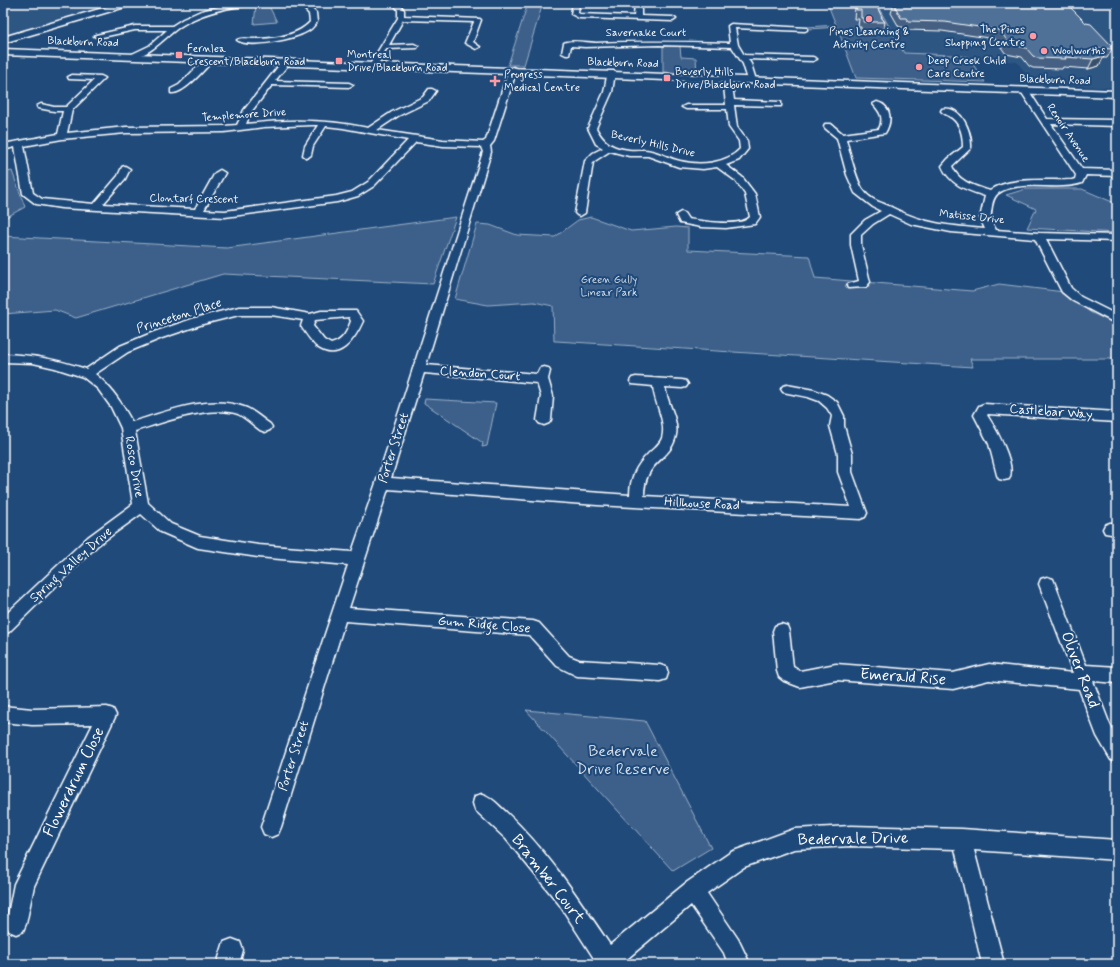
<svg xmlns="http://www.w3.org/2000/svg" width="1120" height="967" font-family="Mynerve,sans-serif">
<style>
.built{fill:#2e5683}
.green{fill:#3c618b;stroke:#9eb0c5}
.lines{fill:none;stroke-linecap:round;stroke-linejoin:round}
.minor-casing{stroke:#fff;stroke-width:3}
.major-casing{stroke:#fff;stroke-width:3}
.minor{fill:#1f4a7a;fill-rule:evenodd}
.major{fill:#1f4a7a;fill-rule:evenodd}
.wall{fill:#456182;stroke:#fff}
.shaded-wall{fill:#384f6a;stroke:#fff}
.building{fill:#507197;stroke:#fff}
.poi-dot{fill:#ff9aa2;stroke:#1f4a7a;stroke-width:1.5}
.labels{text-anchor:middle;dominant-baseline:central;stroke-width:4;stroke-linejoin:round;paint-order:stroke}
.far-poi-label{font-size:11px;fill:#fff;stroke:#1f4a7a;text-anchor:start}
.far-street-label{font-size:11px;fill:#fff;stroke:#1f4a7a}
.far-park-label{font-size:11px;fill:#d8dfe8;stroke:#1f4a7a}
.street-label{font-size:13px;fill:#fff;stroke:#1f4a7a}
.near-street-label{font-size:16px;fill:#fff;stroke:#1f4a7a}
.near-park-label{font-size:16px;fill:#d8dfe8;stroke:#1f4a7a}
</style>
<rect width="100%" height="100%" fill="#1f4a7a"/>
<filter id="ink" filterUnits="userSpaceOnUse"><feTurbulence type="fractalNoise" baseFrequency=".025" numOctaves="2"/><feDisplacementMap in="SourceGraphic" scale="8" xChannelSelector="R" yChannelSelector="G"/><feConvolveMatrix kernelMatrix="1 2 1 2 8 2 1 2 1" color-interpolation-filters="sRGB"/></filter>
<g filter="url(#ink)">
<path class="built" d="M3 3H111L3 36Z
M877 3 1117 4V88L1034 84 1017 62 950 55 904 53Z"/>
<path class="green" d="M528 3H543L524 65H508Z
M798 3H876L904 53 951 55 968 57 985 82 856 78 837 27 810 29 807 27 836 25 828 5Z
M268 4 277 22 254 24 256 5Z
M663 46H680L681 57 696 58 697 73 663 72Z
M12 171 25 207 3 219V173Z
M1026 189H1082L1117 204V233L1027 228 1036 209 1006 195Z
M456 217 433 284 223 274 76 318 55 310 3 314V236L227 248Z
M591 217 631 231 676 227 688 228V250L809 256 815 278 972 291 999 284 1064 292 1090 312 1117 325V340L1115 344 1117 359H970L973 367 556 341H554L553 306 534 302 488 305 455 299 477 224 490 225 517 235 555 237 578 220Z
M425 399 496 403 487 446 482 447 483 443 424 403Z
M526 710 645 721 711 848 673 871Z"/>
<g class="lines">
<g class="minor-casing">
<path id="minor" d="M235 3H252L249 5C225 8 201 13 181 26 163 38 153 54 132 58L128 56 149 46 167 30H135L98 38 94 36 96 35 135 26H172L183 19 201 11Z
M299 3H306L316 13 317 22C314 25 312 29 308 31 295 39 250 49 237 40 242 37 247 39 253 39 272 39 296 37 310 22L309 14Z
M393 3H399L404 10V16L480 19 481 20 473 42 480 47 476 49 465 43 474 22 403 20 389 45 414 44 418 46 417 48 386 49 376 68H370L369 66 398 18V10Z
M573 3H579L578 13 580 14 634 16 635 3H641V16L673 17 676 19 673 21 579 18 571 14Z
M788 3H795V4L792 6Z
M731 24 807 28V30L805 31 735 28 738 45 744 55 813 57 817 59 813 61 748 59 751 64 756 80 752 82 748 80 743 64 732 47 659 45 585 47 571 46 569 55H566L562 53 564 43C569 39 590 43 597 43 642 41 686 42 730 43L728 26Z
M206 58H212L213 60C205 69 183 95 171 93V89L179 85Z
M284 59H290L291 61 275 81 349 83 353 85 349 87 272 85 251 112 246 124C287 119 327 119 368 128L392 112 423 97 429 89H432L436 91 429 101 398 116 377 130 443 140 483 142 486 140 509 69 513 67 517 69 494 141 490 146 491 152 426 365 537 374 540 368 544 367 548 368 550 371 548 379 553 396 551 420 549 423 544 425 539 423 537 420 541 396 537 383 424 373 391 478 630 495C630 478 636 466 648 454 653 449 660 444 662 438 667 422 654 403 653 386L632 384 630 381 632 378 636 377 682 380 686 381 688 384 686 387 682 388 665 387C667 403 679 420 676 435 671 462 644 459 644 496L851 507 838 472V454L830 426 832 416 827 408 819 401 808 397 783 392 781 389 783 386 787 385 814 390 827 395 837 402 844 416V426L852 454V472L867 513 865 517 860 519 597 505 388 489 349 608 533 621 539 623 569 656 579 660 660 665 666 667 668 673 666 679 660 681 577 676 557 666 529 635 345 621 281 827 278 834 271 837 264 834 261 827 348 565 258 557 198 548 161 532 141 514 98 545 9 632 3 634V617L88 537 133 504 121 428 111 407 98 389 83 377 55 368 33 363 3 362V354C35 355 55 359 86 369L120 346 154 332 195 318 239 307H271L310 314 321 311H356L363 321C355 339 339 364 316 346 311 341 305 332 301 326L303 320 271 315H239L203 324 162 338 128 352 95 374C112 387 122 404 132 422 166 412 208 394 244 407 253 410 261 418 270 424L272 427 270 430 265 432 260 430C253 425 246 418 238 414 212 404 161 423 135 431L148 503 171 524 200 536 258 545 352 552 376 483 483 152 481 147 443 146 416 142 374 186 358 196 337 202 225 217 61 208 36 204 23 194 15 147 3 150V144L58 134 63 111H54L38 108 37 106 41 104 54 107H66L94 80 69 79 68 77 72 75 101 76 105 78 72 110 67 133 126 127 224 126 237 125 244 110ZM312 125H318L305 146 303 155 307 158 311 155 313 146 326 126 343 128 408 140 368 182 352 192 336 196 225 211 204 210 225 173 220 170 215 173 195 209 103 204 125 179 130 169 125 166 122 167 118 176 94 204 42 199 33 193 24 146 62 139 126 133 224 132 264 127ZM349 317 351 321C347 332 343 341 331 344L324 340 313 326 315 320Z
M608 71H614L615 73 612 92 596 128C604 143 612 148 629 150 636 151 644 149 651 151 661 153 670 159 680 161 699 166 726 164 740 149L739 141 729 127 727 109H686L682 107 686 105H726L723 77 724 75H727L731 77 734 100 781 102V106H778L734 105 737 127 747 141 748 149 739 160 726 165 742 177 755 194 760 217 755 224 726 228 701 227 680 223 676 215 681 212 684 213 688 219C701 221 741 228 750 217L745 194 736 181 717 167 703 169 679 167 648 156H629L610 151 593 162 585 213 580 216 577 215 575 213 585 161 593 153 603 148 596 144 588 128 604 92Z
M1021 88H1027L1047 119 1117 120V126L1051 124 1082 169 1117 170V176L1086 175 1082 183C1058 191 1025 180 1002 191 995 194 993 200 992 206 990 218 990 219 996 230L1039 233 1117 235V241L1046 239 1071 288 1081 297 1117 315V324L1073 301 1062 292 1035 239 951 232 911 224 889 214 873 224 861 235V245L870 282 866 287 848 288 847 286 848 284 859 281 851 245V234L865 220 881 211 873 207 855 193 847 175 837 138 825 128 824 126 825 124H831L843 134 879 129C884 118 881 113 873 104L877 102C892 106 892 122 885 133L846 139C850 153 856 181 864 191 871 201 884 203 893 208 924 224 951 226 985 229L980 218 985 196C967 190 950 185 942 166L948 159 963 147C963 136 961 125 952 118 948 115 944 114 941 111L942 109C962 105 972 133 971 148L952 166C958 182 975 186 990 191 1007 176 1050 181 1072 180L1075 179 1076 175 1020 90Z
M984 404 1117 412V422L988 414 987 415C995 427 1017 465 1009 479L1004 480 999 479 997 475 989 444 974 415 979 406Z
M1110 523H1117V535L1105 533 1103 529 1105 525Z
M1047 577 1053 579 1055 584 1086 665 1117 667V683L1093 681 1110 725 1117 737V763L1111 760 1097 736 1079 689 989 680 953 689 836 680 800 687 784 681 779 677 777 671 773 631 775 626 781 624 787 626 789 631 793 667 800 671 836 664 953 673 989 664 1073 673 1039 584 1041 579Z
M3 706 32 709 107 707 113 709 116 715 34 886 26 924 23 931 16 934 9 931 6 924 14 884 93 724 32 725 3 722Z
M482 794C492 797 498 805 506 812 547 850 579 899 610 945L686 883 731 852 794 829 851 826 962 829 1117 840V860L974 850 1004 964H982L955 849 851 846 794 849 744 867 707 893 738 939 750 964H728L724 953 691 905 621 964H593L595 960 559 904 506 839 475 810 473 803 475 796Z
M232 939 240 942 243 950 239 964H217L224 942Z"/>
</g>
<g class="major-casing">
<path id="major" d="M120 3H133L132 5 3 43V37Z
M3 49 1117 91V97L3 55Z"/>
</g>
<use href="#minor" class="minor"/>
<use href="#major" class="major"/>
</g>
<path class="wall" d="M856 3H875L882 17V18L885 22 883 31H861V27H858L859 19H854L855 7Z
M898 3H1058L1086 23 1112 46V49L1107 58H1103L1099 66 1088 69 1063 67 1062 69 1033 68 1029 66 1022 57 1006 54 995 39 942 31 905 30 903 27H899L891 13 894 4H899Z"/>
<path class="shaded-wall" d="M1104 56 1099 66 1088 69 1093 59Z"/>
<path class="building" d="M857 3H875L882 17H881L885 22H863V18H861V10H856Z
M900 3H1058L1060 5H1068L1086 23 1091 24 1112 46H1110L1112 49 1097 48 1104 56 1093 59 1065 57 1066 59 1037 58 1033 56 1026 48 1010 44 999 30 945 22 908 21 906 18H901L894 4H901Z"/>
</g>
<g class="poi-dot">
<circle cx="869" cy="19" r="4"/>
<circle cx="1033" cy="36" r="4"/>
<circle cx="1044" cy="51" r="4"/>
<rect x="175" y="51" width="8" height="8" rx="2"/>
<rect x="335" y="57" width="8" height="8" rx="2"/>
<circle cx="919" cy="67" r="4"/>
<rect x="663" y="74" width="8" height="8" rx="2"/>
<path d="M493 75h4v4h4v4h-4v4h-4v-4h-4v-4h4z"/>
</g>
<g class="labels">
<g class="far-poi-label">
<text x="1025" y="30" text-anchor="end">The Pines<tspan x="1025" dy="13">Shopping Centre</tspan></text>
<text x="869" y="32" text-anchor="middle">Pines Learning &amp;<tspan x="869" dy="13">Activity Centre</tspan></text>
<text x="187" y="49">Fernlea<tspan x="187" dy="13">Crescent/Blackburn Road</tspan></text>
<text x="1052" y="51">Woolworths</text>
<text x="347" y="55">Montreal<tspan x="347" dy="13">Drive/Blackburn Road</tspan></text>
<text x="927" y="61">Deep Creek Child<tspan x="927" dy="13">Care Centre</tspan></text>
<text x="675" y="72">Beverly Hills<tspan x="675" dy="13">Drive/Blackburn Road</tspan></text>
<text x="504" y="75">Progress<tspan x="504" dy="13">Medical Centre</tspan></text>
</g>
<g class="far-street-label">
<text x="646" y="33">Savernake Court</text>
<text transform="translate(83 42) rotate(2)">Blackburn Road</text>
<text transform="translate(623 63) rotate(2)">Blackburn Road</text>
<text transform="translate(1055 80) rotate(2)">Blackburn Road</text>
<text transform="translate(244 115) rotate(-4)">Templemore Drive</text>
<text transform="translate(1068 133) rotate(56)">Renoir Avenue</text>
<text transform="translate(653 144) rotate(13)">Beverly Hills Drive</text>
<text transform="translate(194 199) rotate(1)">Clontarf Crescent</text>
<text transform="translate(972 217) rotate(6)">Matisse Drive</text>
</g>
<g class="far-park-label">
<text x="609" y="280">Green Gully<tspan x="609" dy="13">Linear Park</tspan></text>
</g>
<g class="street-label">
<text transform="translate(179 316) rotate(-18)">Princeton Place</text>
<text transform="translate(480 374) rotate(4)">Clendon Court</text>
<text transform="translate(1051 412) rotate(4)">Castlebar Way</text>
<text transform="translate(394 448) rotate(-72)">Porter Street</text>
<text transform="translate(134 467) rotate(80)">Rosco Drive</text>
<text transform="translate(702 504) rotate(3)">Hillhouse Road</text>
<text transform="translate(71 565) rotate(-42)">Spring Valley Drive</text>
<text transform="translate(484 625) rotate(5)">Gum Ridge Close</text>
<text transform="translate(294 756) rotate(-72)">Porter Street</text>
</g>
<g class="near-street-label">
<text transform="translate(1080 670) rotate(69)">Oliver Road</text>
<text transform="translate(903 677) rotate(4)">Emerald Rise</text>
<text transform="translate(74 782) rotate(-64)">Flowerdrum Close</text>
<text transform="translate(853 839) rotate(-1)">Bedervale Drive</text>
<text transform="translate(548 879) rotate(52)">Bramber Court</text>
</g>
<g class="near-park-label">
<text x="623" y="751">Bedervale<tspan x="623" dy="18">Drive Reserve</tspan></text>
</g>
</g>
<rect width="1120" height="967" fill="none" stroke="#1f4a7a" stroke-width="16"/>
<rect x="8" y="8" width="1104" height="951" fill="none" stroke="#fff" stroke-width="1.5" filter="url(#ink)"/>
</svg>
